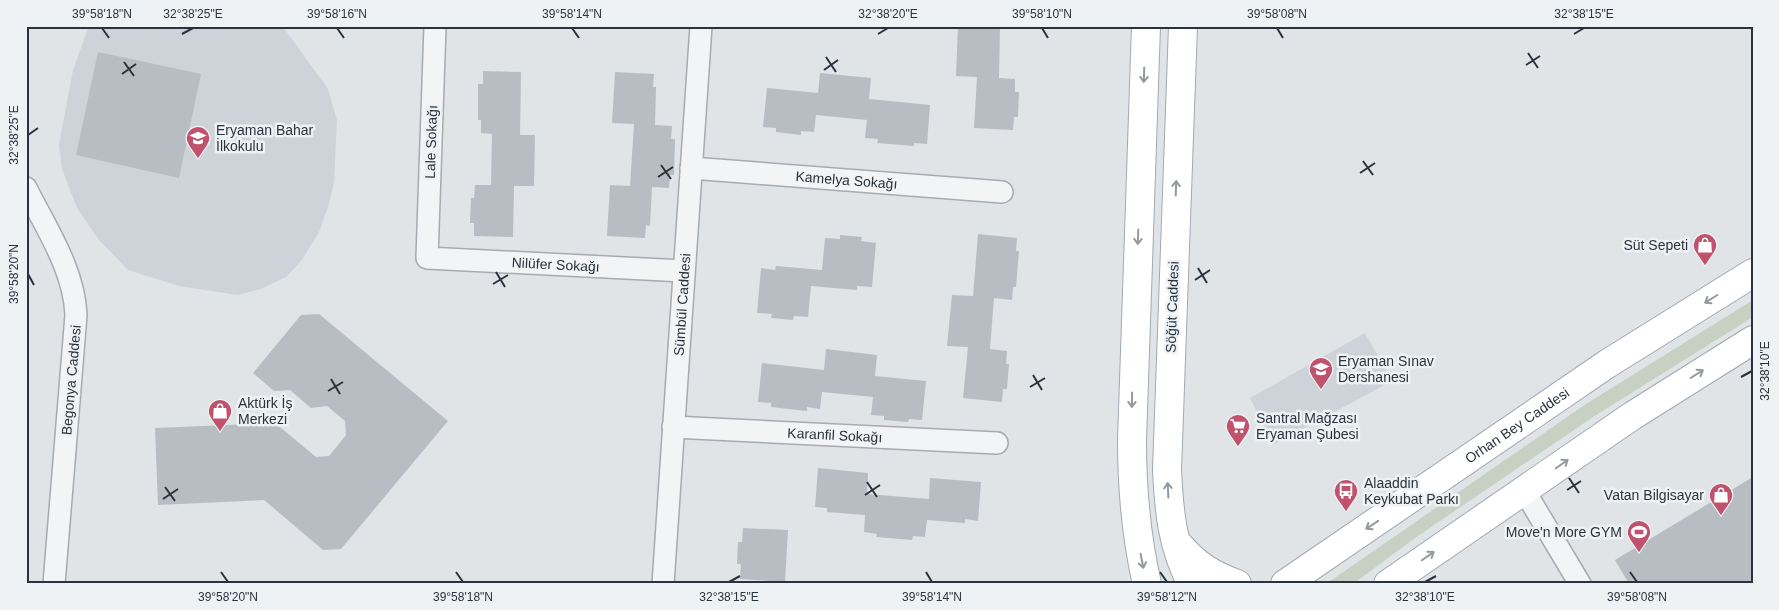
<svg xmlns="http://www.w3.org/2000/svg" width="1779" height="610" font-family="Arial,sans-serif">
<style>
.built{fill:#ced3d9}
.green{fill:#c7d0c2}
.building{fill:#b8bdc4}
.lines{fill:none;stroke-linecap:round;stroke-linejoin:round}
.minor-casing{stroke:#a6abb1;stroke-width:24}
.major-casing{stroke:#a1a9b2;stroke-width:30}
.minor{stroke:#f2f4f6;stroke-width:21}
.major{stroke:#fff;stroke-width:28}
.oneway{stroke:#94999e}
.ticks{fill:none;stroke:#2a333d;stroke-width:2}
.labels{text-anchor:middle;dominant-baseline:central;stroke-width:5;stroke-linejoin:round;paint-order:stroke}
.poi-label{font-size:14px;fill:#2a333d;stroke:#eff2f5;text-anchor:start}
.street-label{font-size:14px;fill:#2a333d;stroke:#eff2f5}
.neatline{fill:none;stroke:#2a333d;stroke-width:2}
.ticks-label{font-size:12px;text-anchor:middle;fill:#2a333d}
</style>
<rect width="100%" height="100%" fill="#e0e4e7"/>
<path class="built" d="M89 26H280L286 31 328 89 337 120 334 182 328 207 319 232 302 260 286 277 261 289 238 295 179 286 128 270 99 240 77 208 62 169 59 144 73 70Z
M1365 333 1392 381 1273 445 1250 398Z"/>
<path class="green" d="M1753 300V317L1593 417 1415 538 1353 584H1326L1586 404Z"/>
<path class="building" d="M958 26H1000L999 78 1015 79V92H1019L1018 117H1014L1013 130 974 128 977 77 956 76Z
M98 52 201 74 179 178 76 155Z
M483 71 521 72 520 135H535L534 186H514L513 237 474 236V223H470L471 198H474L475 185H491L492 134 481 133V120H478V84H483Z
M615 72 654 74 653 87H656L655 125 672 126 671 139H675L674 175H670L669 188 652 187 650 226 646 225 645 238 607 236 610 185 630 186 634 124 612 123Z
M820 73 871 78 869 99 930 105 927 144 914 143V146L877 143 878 139 865 138 867 120 816 115 814 132 801 131V135L776 132V128L763 127 767 88 818 93Z
M978 234 1017 238 1016 251H1019L1016 287H1013L1012 300 994 298 990 349 1007 351 1006 364H1009L1007 389H1003L1002 402 963 398 968 347 947 346 952 295 973 296Z
M840 235 862 237 861 241 876 243 872 287 857 286V290L811 286 808 317 794 316 793 320 771 318 772 314 757 313 761 268 775 270 776 266 822 270 825 238 840 239Z
M319 314 448 421 341 549 323 550 264 500 158 505 155 428 275 423 316 457 329 456 346 435 345 421 327 406 311 408 290 390 274 391 253 373 301 315Z
M826 349 877 355 875 376 926 381 922 420 909 419 908 422 884 420V416L871 415 873 397 822 392 820 409 807 407V411L771 407V403L758 402 762 363 824 370Z
M818 468 868 473 867 494 929 499 930 478 981 482 978 521 965 519V523L927 520 925 537 913 536 912 540 876 537 877 534 864 532 865 515 827 512V508L815 507Z
M1753 477V584H1629L1615 560Z
M743 528 788 530 785 582 740 579 741 564H737L738 542H742Z"/>
<g class="lines">
<g class="minor-casing">
<g id="minor">
<path id="s1" d="M435 26 427 258 684 271"/>
<path id="s2" d="M691 168 1002 192"/>
<path d="M26 188C46 228 74 269 76 315L54 584"/>
<path id="s3" d="M673 427 997 443"/>
<path d="M1524 490 1580 584"/>
<path id="s4" d="M663 584 701 26"/>
</g>
</g>
<g class="major-casing">
<g id="major">
<path d="M1146 26 1132 440C1132 489 1136 536 1147 584"/>
<path d="M1183 26 1167 470C1169 511 1172 547 1192 584"/>
<path d="M1179 545C1196 565 1212 575 1237 584"/>
<path id="s5" d="M1285 584 1607 364 1753 273"/>
<path d="M1388 584 1632 416 1753 340"/>
</g>
</g>
<use href="#minor" class="minor"/>
<use href="#major" class="major"/>
</g>
<defs><path id="oneway-shaft" d="M-6 0H5M1.5-3L5.5 0L1.5 3" fill="none" stroke-width="1.6" stroke-linecap="round" stroke-linejoin="round" transform="scale(1.25)"/></defs>
<g class="oneway">
<use href="#oneway-shaft" transform="translate(1144 75) rotate(92)"/>
<use href="#oneway-shaft" transform="translate(1176 188) rotate(-88)"/>
<use href="#oneway-shaft" transform="translate(1138 237) rotate(92)"/>
<use href="#oneway-shaft" transform="translate(1711 299) rotate(148)"/>
<use href="#oneway-shaft" transform="translate(1697 374) rotate(-32)"/>
<use href="#oneway-shaft" transform="translate(1132 400) rotate(91)"/>
<use href="#oneway-shaft" transform="translate(1562 464) rotate(-35)"/>
<use href="#oneway-shaft" transform="translate(1168 490) rotate(-93)"/>
<use href="#oneway-shaft" transform="translate(1372 525) rotate(146)"/>
<use href="#oneway-shaft" transform="translate(1428 556) rotate(-35)"/>
<use href="#oneway-shaft" transform="translate(1142 561) rotate(79)"/>
</g>
<path class="ticks" d="M102 28 109 38M337 28 344 38M572 28 579 38M1042 28 1048 38M1277 28 1283 38M182 34 193 28M878 34 888 28M1574 34 1584 28M1528 53 1538 68M826 57 836 72M124 62 134 76M1526 65 1540 56M824 70 838 60M122 74 136 64M28 135 38 128M1363 161 1373 175M661 165 671 179M1360 173 1375 163M658 177 673 167M1198 268 1207 283M496 272 505 287M28 274 34 285M1195 280 1210 270M493 284 508 275M1033 375 1042 390M1741 377 1752 371M331 379 340 394M1030 387 1045 378M328 391 343 382M1569 478 1579 493M867 482 877 497M165 487 175 501M1567 490 1581 481M865 495 880 485M163 499 178 489M221 572 228 582M456 572 463 582M926 572 932 582M1160 572 1167 582M1630 572 1637 582M729 582 740 576M1425 582 1436 576"/>
<defs>
<g id="school-pin" transform="scale(1.25)"><path d="M0 17L-7.5 6A9.5 9.5 0 1 1 7.5 6Z" fill="#c0526d" stroke="#eff2f5"/><path d="M0-5L7-2L0 1L-7-2ZM-4 1L0 2.5L4 1V4Q0 6-4 4Z" fill="#fff"/></g>
<g id="shop-pin" transform="scale(1.25)"><path d="M0 17L-7.5 6A9.5 9.5 0 1 1 7.5 6Z" fill="#c0526d" stroke="#eff2f5"/><path d="M-5-2.5h2.3a2.7 3.5 0 0 1 5.4 0H5L5.5 6h-11ZM-1.5-2.5h3a1.5 2.3 0 0 0-3 0Z" fill="#fff"/></g>
<g id="supermarket-pin" transform="scale(1.25)"><path d="M0 17L-7.5 6A9.5 9.5 0 1 1 7.5 6Z" fill="#c0526d" stroke="#eff2f5"/><path d="M-6-5.5h2.5l.6 2H6L4.5 2H-2.5L-4.4-4H-6ZM-1.5 3.2a1.3 1.3 0 1 0 .1 0ZM3 3.2a1.3 1.3 0 1 0 .1 0Z" fill="#fff"/></g>
<g id="bus-pin" transform="scale(1.25)"><path d="M0 17L-7.5 6A9.5 9.5 0 1 1 7.5 6Z" fill="#c0526d" stroke="#eff2f5"/><path d="M-5-6H5V4H4V6H2V4H-2V6H-4V4H-5ZM-3.5-4V0h7V-4ZM-3.5 1.2v1.5H-2V1.2ZM2 1.2v1.5H3.5V1.2Z" fill="#fff"/></g>
<g id="stadium-pin" transform="scale(1.25)"><path d="M0 17L-7.5 6A9.5 9.5 0 1 1 7.5 6Z" fill="#c0526d" stroke="#eff2f5"/><path d="M0-5a6.5 5 0 1 0 0 10a6.5 5 0 1 0 0-10ZM-3.5-1.8h7v3.6h-7Z" fill="#fff"/></g>
</defs>
<g fill-rule="evenodd">
<use href="#school-pin" x="198" y="138"/>
<use href="#shop-pin" x="1705" y="245"/>
<use href="#school-pin" x="1321" y="369"/>
<use href="#shop-pin" x="220" y="411"/>
<use href="#supermarket-pin" x="1238" y="426"/>
<use href="#bus-pin" x="1346" y="491"/>
<use href="#shop-pin" x="1721" y="495"/>
<use href="#stadium-pin" x="1639" y="532"/>
</g>
<g class="labels">
<g class="poi-label">
<text x="216" y="130">Eryaman Bahar<tspan x="216" dy="16">İlkokulu</tspan></text>
<text x="1688" y="245" text-anchor="end">Süt Sepeti</text>
<text x="1338" y="361">Eryaman Sınav<tspan x="1338" dy="16">Dershanesi</tspan></text>
<text x="238" y="403">Aktürk İş<tspan x="238" dy="16">Merkezi</tspan></text>
<text x="1256" y="418">Santral Mağzası<tspan x="1256" dy="16">Eryaman Şubesi</tspan></text>
<text x="1364" y="483">Alaaddin<tspan x="1364" dy="16">Keykubat Parkı</tspan></text>
<text x="1704" y="495" text-anchor="end">Vatan Bilgisayar</text>
<text x="1622" y="532" text-anchor="end">Move'n More GYM</text>
</g>
<g class="street-label">
<text transform="translate(431 142) rotate(-88)">Lale Sokağı</text>
<text stroke="none"><textPath href="#s2" startOffset="156">Kamelya Sokağı</textPath></text>
<text stroke="none"><textPath href="#s1" startOffset="361">Nilüfer Sokağı</textPath></text>
<text stroke="none"><textPath href="#s4" startOffset="280">Sümbül Caddesi</textPath></text>
<text transform="translate(1172 307) rotate(-88)">Söğüt Caddesi</text>
<text transform="translate(71 380) rotate(-85)">Begonya Caddesi</text>
<text stroke="none"><textPath href="#s5" startOffset="281">Orhan Bey Caddesi</textPath></text>
<text stroke="none"><textPath href="#s3" startOffset="162">Karanfil Sokağı</textPath></text>
</g>
</g>
<rect width="1779" height="610" fill="none" stroke="#eff2f5" stroke-width="55"/>
<rect x="28" y="28" width="1724" height="554" class="neatline"/>
<g class="ticks-label">
<text x="102" y="18">39°58'18"N</text>
<text x="193" y="18">32°38'25"E</text>
<text x="337" y="18">39°58'16"N</text>
<text x="572" y="18">39°58'14"N</text>
<text x="888" y="18">32°38'20"E</text>
<text x="1042" y="18">39°58'10"N</text>
<text x="1277" y="18">39°58'08"N</text>
<text x="1584" y="18">32°38'15"E</text>
<text transform="translate(14 135) rotate(-90)" y="4">32°38'25"E</text>
<text transform="translate(14 274) rotate(-90)" y="4">39°58'20"N</text>
<text transform="translate(1765 371) rotate(-90)" y="4">32°38'10"E</text>
<text x="228" y="601">39°58'20"N</text>
<text x="463" y="601">39°58'18"N</text>
<text x="729" y="601">32°38'15"E</text>
<text x="932" y="601">39°58'14"N</text>
<text x="1167" y="601">39°58'12"N</text>
<text x="1425" y="601">32°38'10"E</text>
<text x="1637" y="601">39°58'08"N</text>
</g>
</svg>
